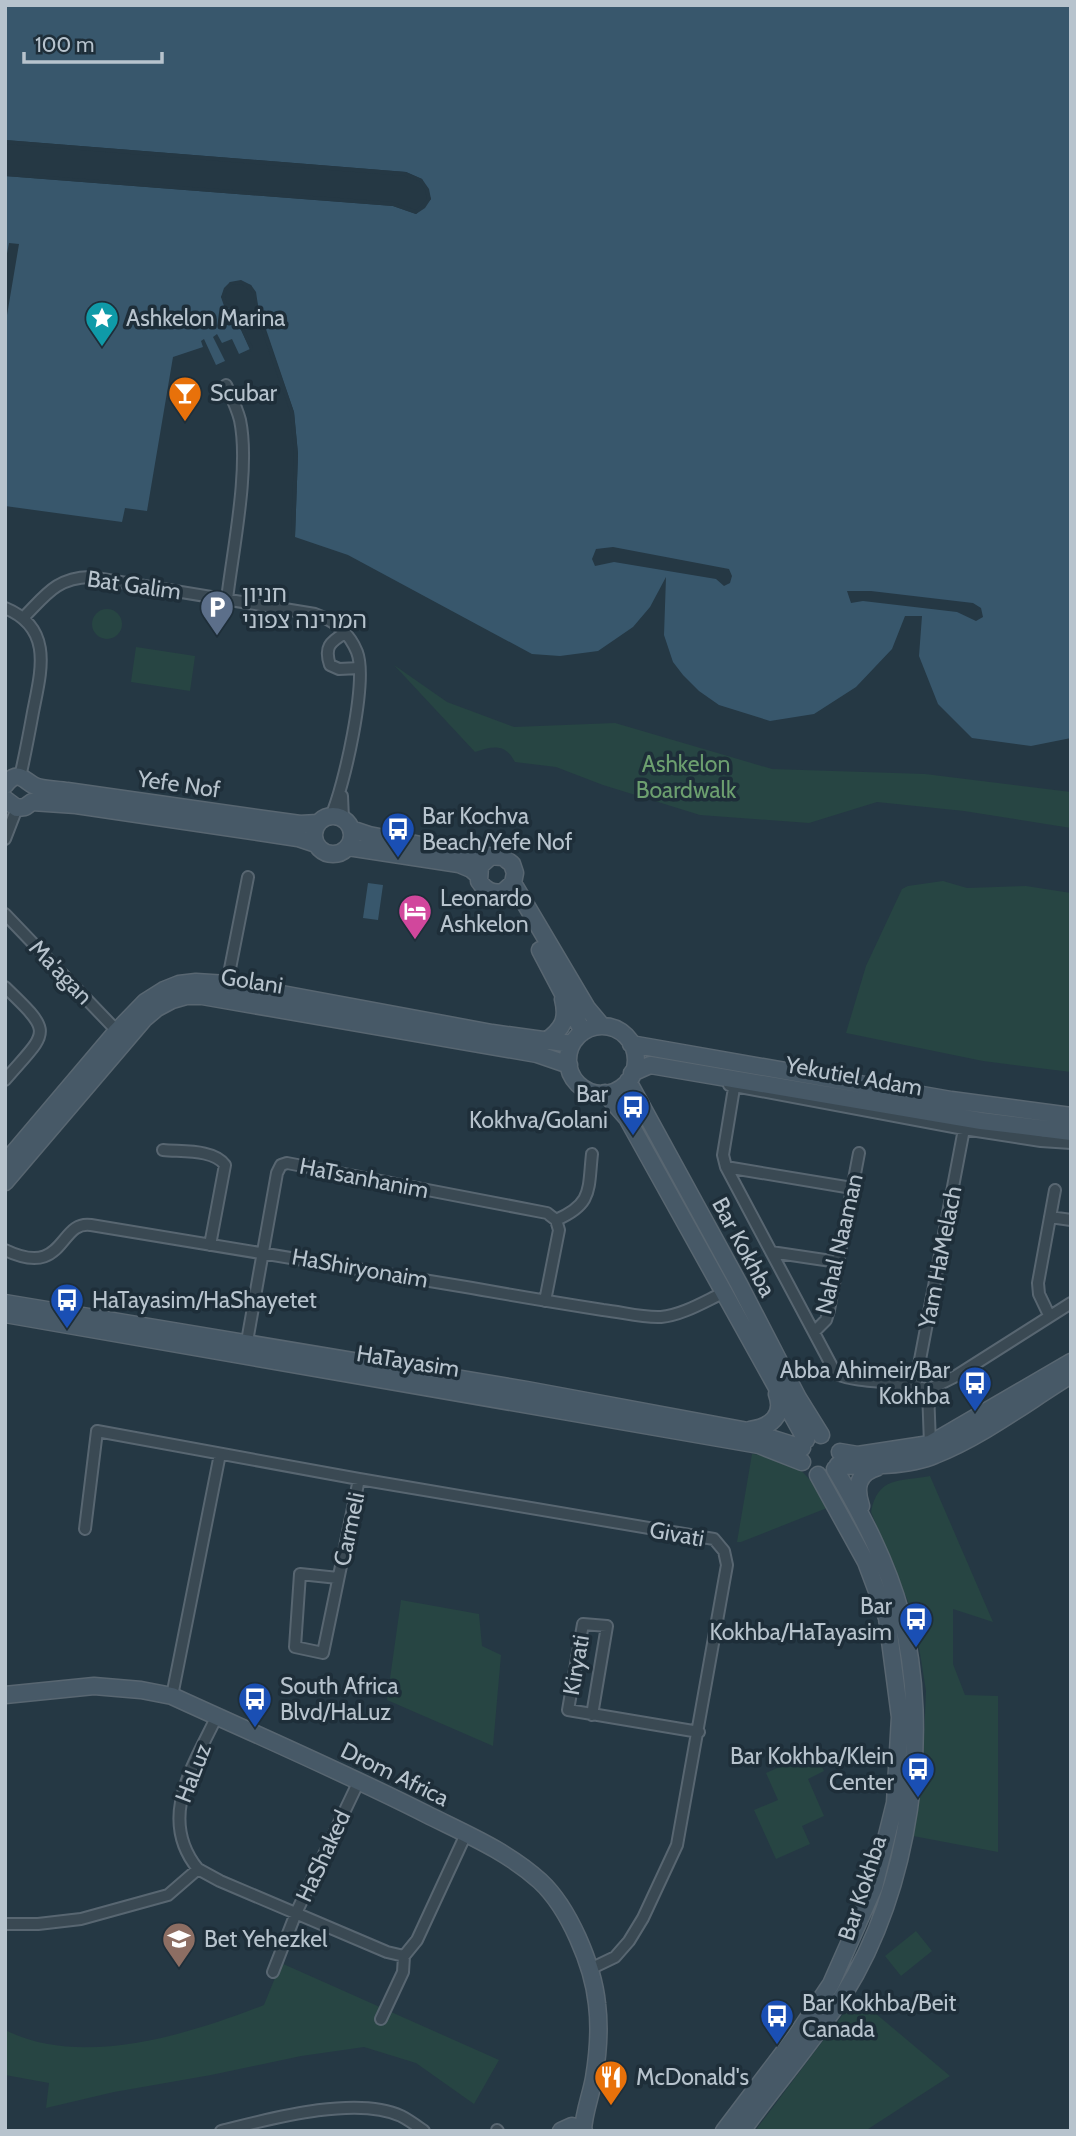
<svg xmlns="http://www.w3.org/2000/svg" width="1076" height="2136" font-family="Cabin,'Noto Sans Hebrew',sans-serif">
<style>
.green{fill:#274543}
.water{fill:#38576c}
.pier{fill:#253844}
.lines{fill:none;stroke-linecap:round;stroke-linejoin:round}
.street-casing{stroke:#586671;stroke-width:14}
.secondary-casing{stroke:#586671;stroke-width:19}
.street{stroke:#3a4953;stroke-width:10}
.secondary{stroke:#475967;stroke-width:16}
.labels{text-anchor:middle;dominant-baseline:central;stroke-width:7;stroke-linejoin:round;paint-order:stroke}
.poi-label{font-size:23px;fill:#b7c3cd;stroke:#1e2e39;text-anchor:start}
.street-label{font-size:23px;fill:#b7c3cd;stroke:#1e2e39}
.park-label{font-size:23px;fill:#6c9f6f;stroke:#1e2e39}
</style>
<rect width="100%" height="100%" fill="#253844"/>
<path class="green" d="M92 624a15 15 0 1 1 30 0a15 15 0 1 1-30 0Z
M136 647 195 656 190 691 131 682Z
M394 665 447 702 514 727 615 723 772 769 925 774 1071 792V828L964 811 877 802 809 823 700 815 603 785 556 767 515 762C505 743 493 746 475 752Z
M943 881 967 888 1026 886 1071 893V1072L983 1061 846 1033 866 966 902 889 908 886Z
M752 1454C794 1457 808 1471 827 1508L741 1542H737Z
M930 1476 993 1622 953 1609V1664L965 1695 998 1696V1852L913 1836 923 1762 926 1691 914 1616 871 1512C878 1476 899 1482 930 1476Z
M401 1600 479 1614 482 1646 501 1655 493 1746 387 1700Z
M815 1751 824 1771 808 1779 824 1816 802 1826 810 1844 776 1859 754 1810 778 1800 766 1773Z
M916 1931 932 1951 901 1976 885 1956Z
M281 1963 499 2060 474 2104 416 2063 364 2047 301 2056 211 2075 114 2092 46 2108 49 2083 5 2075V2030C83 2069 189 2034 264 2005Z
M856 1997 950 2076 865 2131H755Z"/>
<path class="water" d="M5 5H1071V738L1031 746 972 738 938 704 919 656 922 616H905L892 649 856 687 814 714 770 721 719 705 699 691 683 675 673 662 664 635 666 577 650 607 633 627 598 651 560 656 532 654 348 555 295 537 298 454 294 412 251 285 230 282 221 297 232 310 250 349 239 354 232 339 222 343 217 334 213 337 225 361 216 365 204 339 201 341 203 347 173 357 147 511 125 508 122 522 5 506V176L393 206 416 214 431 199 422 179 406 172 5 140Z
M368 883 383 885 378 920 363 918Z"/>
<path class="pier" d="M5 140 406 172 422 179 429 189 431 199 425 208 416 214 393 206 5 176 6 173 393 202 416 210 427 199 425 190 419 181 405 176 5 144Z
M9 243 19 244 5 327V264Z
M241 280 251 285 256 292 259 312 294 412 298 454 295 537 291 536 294 454 290 412 256 314 253 293 241 284 232 285 227 290 225 297 227 303 235 308 253 348 251 352 232 310 224 306 221 297 224 288 230 282Z
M613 547 729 569 732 576 730 583 724 586 716 579 614 562 595 566 592 559 596 549Z
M847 591H871L973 603 981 608 983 617 976 621 957 612 863 601 851 603Z"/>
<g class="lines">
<g class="street-casing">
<path id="street" d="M226 385C231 396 237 408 240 420 250 468 233 549 227 599
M5 608C54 628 41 671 33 712 29 734 25 755 20 777
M23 618C46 595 56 578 90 577L315 614C335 621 349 632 357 652 368 681 344 787 331 816
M345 633C330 642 324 647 330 665L339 669 359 668
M342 796 343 819
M5 839 17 808
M5 914 117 1031
M227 984 248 877
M5 987C55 1035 48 1030 5 1080
M729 1085 964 1129 1041 1141 1071 1143
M734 1088 723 1155 726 1167 836 1374C865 1385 898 1379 928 1390L956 1376 1071 1303
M163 1150C182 1152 214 1149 225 1165L210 1245
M726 1167 852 1188
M1050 1217 1071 1220
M556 1220C593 1204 588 1190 592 1154
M5 1250C66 1279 58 1220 91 1225 218 1245 345 1266 472 1288 516 1296 559 1303 603 1310 622 1312 642 1318 661 1317 683 1315 705 1301 725 1292
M771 1252 838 1262
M1049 1315 1039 1294 1038 1283 1055 1190
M814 1332 826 1320 829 1310 859 1153
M246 1347 277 1173 281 1165 287 1163 547 1213 556 1220 559 1230 545 1301
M915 1386 964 1129
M928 1390 930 1444
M85 1529 97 1431 359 1479 714 1539 724 1551 727 1565 677 1845 643 1918 629 1941 615 1957 590 1969
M338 1578 300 1574 295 1647 323 1653 359 1479
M172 1696 220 1454
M592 1715 607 1626 583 1624 568 1710 699 1732
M198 1869C157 1819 193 1766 217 1716
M5 1924H38L81 1919 168 1895 198 1869 220 1881 387 1952 404 1956 417 1940 466 1834
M273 1972 296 1913 359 1781
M381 2019 403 1972 404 1956
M497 2130 498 2131
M221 2131C269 2119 356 2095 401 2116 409 2120 417 2126 424 2131"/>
</g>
<g class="secondary-casing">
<path id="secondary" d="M5 785C17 770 22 778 33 785 41 790 58 789 67 791L300 824 318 823
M5 799 17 808 25 807 32 802 76 805 298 838 316 844
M314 835a19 19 0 1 1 38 0a19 19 0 1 1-38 0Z
M351 829 369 835 473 855 503 857 512 864 515 873 513 883 503 892C492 894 485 890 479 881L480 866 490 857
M348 847 459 864 471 869 478 875
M513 883 587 1008 602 1026
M540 950 583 1032
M568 1060a34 34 0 1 1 68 0a34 34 0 1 1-68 0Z
M546 1041C563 1029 568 1019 563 999
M631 1044 951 1100 1071 1116
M632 1073 650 1065 981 1121 1071 1132
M628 1081 739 1284 798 1398 821 1435
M605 1093 627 1118 806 1440
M5 1163 117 1031 145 1002 164 990 179 984 196 982 227 984 492 1033 572 1044
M5 1182 144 1019 157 1008 172 1000 186 996H202L537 1054 569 1065
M5 1303 527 1390 748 1431 802 1448
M5 1314 759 1445 802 1462
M750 1430C770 1427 785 1416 777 1394
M840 1452 858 1455 930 1444 1071 1362
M838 1465C865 1467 910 1466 935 1455 983 1436 1027 1402 1071 1375
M861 1506C855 1488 857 1473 878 1467
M5 1695 94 1686 141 1690 172 1696C257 1735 343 1772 426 1814 466 1834 507 1851 540 1881 569 1908 593 1965 597 2004 600 2028 598 2054 594 2078 591 2095 584 2112 583 2130
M561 2131 572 2126 584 2131
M724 2131 796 2036 831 1984 874 1887 895 1803 900 1717 887 1618 866 1562 818 1475
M742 2131C775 2085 813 2042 844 1994 910 1890 932 1733 901 1614 887 1562 862 1515 835 1469"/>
</g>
<use href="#street" class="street"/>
<use href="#secondary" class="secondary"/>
</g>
<defs>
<g id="sight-pin" transform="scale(1.75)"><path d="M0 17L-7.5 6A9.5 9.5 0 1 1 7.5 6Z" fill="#0f9aa8" stroke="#1e2e39"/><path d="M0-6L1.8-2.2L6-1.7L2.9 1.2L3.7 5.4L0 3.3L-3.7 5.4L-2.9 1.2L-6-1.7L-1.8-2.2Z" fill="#fff"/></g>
<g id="bar-pin" transform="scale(1.75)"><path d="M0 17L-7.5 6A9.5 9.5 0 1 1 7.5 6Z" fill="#e8710a" stroke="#1e2e39"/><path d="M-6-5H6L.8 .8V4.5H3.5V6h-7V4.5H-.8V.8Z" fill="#fff"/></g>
<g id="parking-pin" transform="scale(1.75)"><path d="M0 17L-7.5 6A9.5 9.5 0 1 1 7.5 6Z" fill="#5c6f8a" stroke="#1e2e39"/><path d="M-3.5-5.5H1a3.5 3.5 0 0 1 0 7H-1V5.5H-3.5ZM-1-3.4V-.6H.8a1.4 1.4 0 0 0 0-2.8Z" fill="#fff"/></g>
<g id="bus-pin" transform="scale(1.75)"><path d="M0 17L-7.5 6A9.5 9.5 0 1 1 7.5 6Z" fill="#1a4fb4" stroke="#1e2e39"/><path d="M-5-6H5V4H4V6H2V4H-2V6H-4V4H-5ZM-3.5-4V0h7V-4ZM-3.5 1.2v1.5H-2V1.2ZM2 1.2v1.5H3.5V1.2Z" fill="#fff"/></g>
<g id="hotel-pin" transform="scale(1.75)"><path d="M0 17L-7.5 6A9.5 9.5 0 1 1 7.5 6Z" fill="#d1479c" stroke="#1e2e39"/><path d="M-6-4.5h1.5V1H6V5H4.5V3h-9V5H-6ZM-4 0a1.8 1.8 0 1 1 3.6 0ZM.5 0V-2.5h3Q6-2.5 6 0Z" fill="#fff"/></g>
<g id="school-pin" transform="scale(1.75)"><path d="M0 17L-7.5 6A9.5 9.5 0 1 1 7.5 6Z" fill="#8d6e63" stroke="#1e2e39"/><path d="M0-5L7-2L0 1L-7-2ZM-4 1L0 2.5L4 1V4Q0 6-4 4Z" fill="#fff"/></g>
<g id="restaurant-pin" transform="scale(1.75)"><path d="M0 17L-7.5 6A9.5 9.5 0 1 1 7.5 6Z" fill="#e8710a" stroke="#1e2e39"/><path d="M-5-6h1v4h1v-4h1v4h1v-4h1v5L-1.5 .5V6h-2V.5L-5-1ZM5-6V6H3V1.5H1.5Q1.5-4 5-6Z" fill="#fff"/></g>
</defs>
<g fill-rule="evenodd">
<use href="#sight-pin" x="102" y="318"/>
<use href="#bar-pin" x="185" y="393"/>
<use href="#parking-pin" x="217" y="607"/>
<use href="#bus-pin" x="398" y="829"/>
<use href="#hotel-pin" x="415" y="911"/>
<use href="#bus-pin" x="633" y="1107"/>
<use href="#bus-pin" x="67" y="1300"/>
<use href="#bus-pin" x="975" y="1383"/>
<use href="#bus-pin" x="916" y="1619"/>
<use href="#bus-pin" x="255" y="1699"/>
<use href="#bus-pin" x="918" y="1769"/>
<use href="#school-pin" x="179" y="1939"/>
<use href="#bus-pin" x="777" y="2016"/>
<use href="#restaurant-pin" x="611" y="2077"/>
</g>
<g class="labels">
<g class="poi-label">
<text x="126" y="318">Ashkelon Marina</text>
<text x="210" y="393">Scubar</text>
<text x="242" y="594">חניון<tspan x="242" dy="26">המרינה צפוני</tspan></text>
<text x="422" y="816">Bar Kochva<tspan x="422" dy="26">Beach/Yefe Nof</tspan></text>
<text x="440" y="898">Leonardo<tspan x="440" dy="26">Ashkelon</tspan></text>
<text x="608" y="1094" text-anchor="end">Bar<tspan x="608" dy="26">Kokhva/Golani</tspan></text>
<text x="92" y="1300">HaTayasim/HaShayetet</text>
<text x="950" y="1370" text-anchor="end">Abba Ahimeir/Bar<tspan x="950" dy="26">Kokhba</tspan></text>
<text x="892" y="1606" text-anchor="end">Bar<tspan x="892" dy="26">Kokhba/HaTayasim</tspan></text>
<text x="280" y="1686">South Africa<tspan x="280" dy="26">Blvd/HaLuz</tspan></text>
<text x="894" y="1756" text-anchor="end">Bar Kokhba/Klein<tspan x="894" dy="26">Center</tspan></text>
<text x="204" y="1939">Bet Yehezkel</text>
<text x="802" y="2003">Bar Kokhba/Beit<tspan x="802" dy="26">Canada</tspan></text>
<text x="636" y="2077">McDonald's</text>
</g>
<g class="street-label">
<text transform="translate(134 585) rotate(8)">Bat Galim</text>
<text transform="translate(179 784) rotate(8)">Yefe Nof</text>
<text transform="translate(61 972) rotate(46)">Ma'agan</text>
<text transform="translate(252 981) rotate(9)">Golani</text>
<text transform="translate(854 1076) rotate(10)">Yekutiel Adam</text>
<text transform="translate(364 1178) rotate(11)">HaTsanhanim</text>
<text transform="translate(839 1244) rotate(-77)">Nahal Naaman</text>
<text transform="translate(744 1247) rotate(62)">Bar Kokhba</text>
<text transform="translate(940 1257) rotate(-79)">Yam HaMelach</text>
<text transform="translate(360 1268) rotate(10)">HaShiryonaim</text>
<text transform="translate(408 1361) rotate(9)">HaTayasim</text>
<text transform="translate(349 1529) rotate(-78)">Carmeli</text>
<text transform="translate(677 1534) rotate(10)">Givati</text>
<text transform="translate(576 1665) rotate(-80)">Kiryati</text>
<text transform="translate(193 1773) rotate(-69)">HaLuz</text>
<text transform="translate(395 1774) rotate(26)">Drom Africa</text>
<text transform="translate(323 1856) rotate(-65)">HaShaked</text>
<text transform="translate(862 1888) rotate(-72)">Bar Kokhba</text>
</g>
<g class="park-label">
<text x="686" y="764">Ashkelon<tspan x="686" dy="26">Boardwalk</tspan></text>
</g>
</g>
<rect width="1076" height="2136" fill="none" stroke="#b7c3cd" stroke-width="14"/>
<path d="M24 52v10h138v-10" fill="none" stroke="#b7c3cd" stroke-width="3.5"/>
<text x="35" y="52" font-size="21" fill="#b7c3cd" stroke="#1e2e39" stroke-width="5" paint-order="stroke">100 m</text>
</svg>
